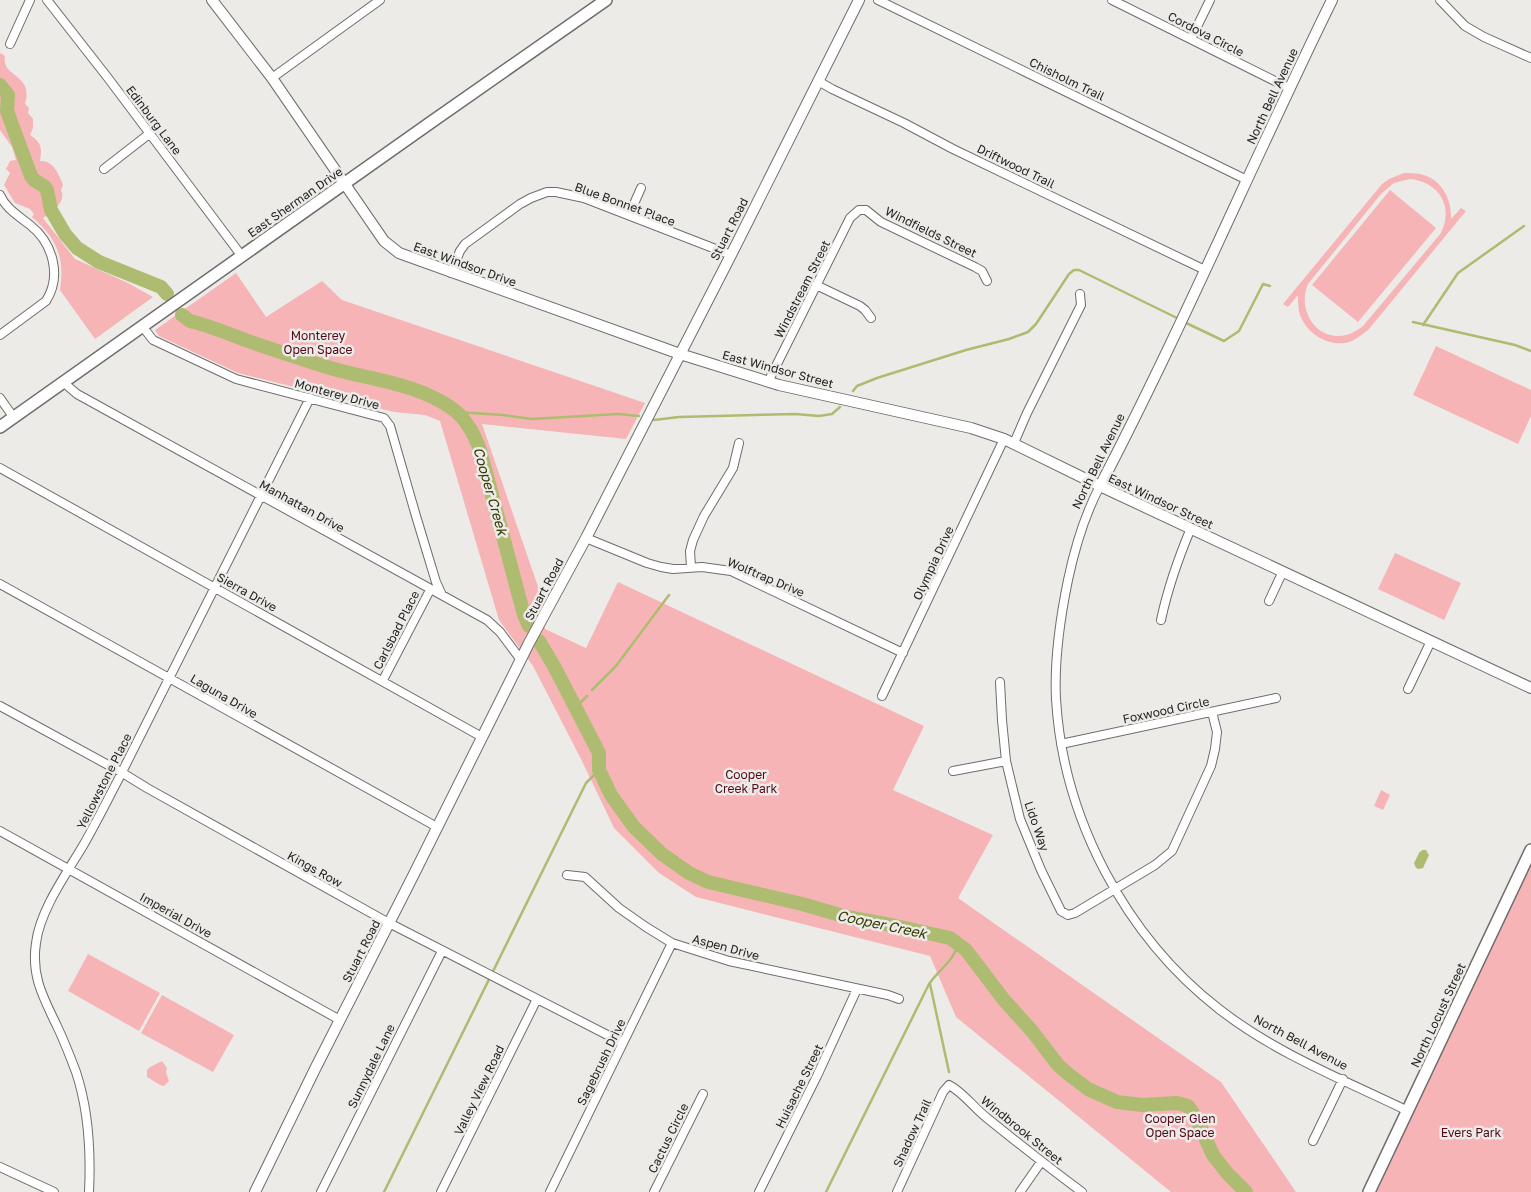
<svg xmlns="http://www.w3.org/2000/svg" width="1531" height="1192" font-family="'Golos Text',sans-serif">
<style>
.green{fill:#f7b4b7;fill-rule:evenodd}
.water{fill:#aebc71}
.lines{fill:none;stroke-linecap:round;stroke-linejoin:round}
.stream{stroke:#aebc71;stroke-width:2.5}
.river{stroke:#aebc71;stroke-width:14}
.minor-casing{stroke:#6f6d6b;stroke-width:10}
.tertiary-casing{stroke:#6f6d6b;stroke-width:12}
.secondary-casing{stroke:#6f6d6b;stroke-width:14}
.minor{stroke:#fff;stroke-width:8}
.tertiary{stroke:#fff;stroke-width:10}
.secondary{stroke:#fff;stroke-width:11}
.labels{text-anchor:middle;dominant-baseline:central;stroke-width:5;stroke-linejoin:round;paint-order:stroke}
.street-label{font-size:12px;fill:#242322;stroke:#edebe8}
.park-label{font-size:12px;fill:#520818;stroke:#edebe8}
.water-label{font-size:14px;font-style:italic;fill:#353c01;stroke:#edebe8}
</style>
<rect width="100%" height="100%" fill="#edebe8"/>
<path class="green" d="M0 53 5 56C1 78 34 73 25 104L29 108 28 113 33 119V128L30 135C42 143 42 148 40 161 53 160 59 174 63 185L61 190C67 201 52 213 43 218L75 259 128 283 153 297 95 339 60 290C65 257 57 239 32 217L34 214 30 209 15 203 4 185 10 173 6 169 10 161 16 160 12 147 0 130Z
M1404 173C1409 173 1415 173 1420 174 1441 178 1452 199 1451 219L1461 208 1466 211 1369 329C1363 334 1358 338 1352 341 1332 349 1307 335 1300 315 1298 309 1298 302 1298 295L1288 307 1283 304 1382 184 1389 179ZM1410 179C1439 182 1454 206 1441 233L1363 326C1355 332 1348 336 1338 336 1312 336 1298 306 1308 284L1381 194 1394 183Z
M1390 190 1436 228 1358 322 1312 285Z
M236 273 266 317 322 281 342 300 645 403 626 439 482 424 544 604 545 629 586 648 618 582 924 726 893 790 993 835 958 898 1221 1082 1296 1192H1171L956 1017 930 956 696 897 659 873 614 828 581 759 533 666 499 620 440 421 425 415 394 412 238 373 159 336 155 330Z
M1436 346 1531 390V416L1518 444 1413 395Z
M1395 553 1461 583 1444 620 1378 589Z
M1381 790 1390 795 1383 810 1374 806Z
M1531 861V1192H1375Z
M88 954 160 993 139 1031 68 991Z
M162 995 234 1035 213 1072 141 1033Z
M162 1061 167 1068 166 1072 169 1081 164 1086C158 1085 153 1080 147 1077V1070L150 1067Z"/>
<path class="water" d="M1422 850H1426L1429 855 1423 868 1419 869 1416 868 1414 863 1420 851 1421 852Z"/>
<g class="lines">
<path class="stream" d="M1184 322 1224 341 1239 331 1263 284 1270 286
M1413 322 1515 345 1531 351
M1423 325 1458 273 1524 226
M853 391 857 386 877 378 966 350 1009 339 1028 332 1036 324 1069 274 1074 270H1079L1179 319
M457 412 503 415 532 419 618 414 639 416
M654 420 679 417 795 414 819 416 832 414 840 407
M592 690 616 666 669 595
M576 707 587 696
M930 984 949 1072
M384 1192 586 783 599 770
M826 1192 929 984C939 969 955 961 958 942"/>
<path class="river" d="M0 85 8 95 7 111 31 176 34 180 44 186 47 190 51 210 65 234 77 248 99 262 161 287 167 294
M182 315 190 321C211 326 231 335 251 342 277 351 302 359 327 367 369 380 413 382 450 407 465 417 474 433 480 450L524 615 529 626
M539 641 554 666 599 753V770L611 795 634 827 662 854 689 873 708 882 802 904 847 917 891 925 950 938 966 950 1004 1000 1032 1031 1058 1065 1067 1073 1088 1089 1117 1102 1142 1105 1177 1103 1188 1106 1193 1113 1198 1122 1213 1155 1227 1173 1246 1192"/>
<g class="minor-casing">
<path id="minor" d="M47 0 108 78 241 255
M878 0 1247 180
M1112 0 1289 88
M1440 0 1465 26 1484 37 1531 58
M1191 39 1210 0
M10 44 30 0
M272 78 380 0
M818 81 832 89 904 123 953 149 1205 270
M104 169 149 134
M0 195C6 209 19 216 30 225 53 243 62 276 46 301L0 335
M629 215 641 188
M451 273 460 251 465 244 520 204 531 198 547 192H556L584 198 731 255
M816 285 860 306 865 310 871 318
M142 326 153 340 236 379 384 418 390 426 416 516 436 582 442 595
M63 382 77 394 487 620 500 632 521 660
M768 382 850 218 859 210H866L881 222 975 267 982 271 987 281
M0 398 14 418
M1014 443 1027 413 1081 305 1080 294
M0 468 482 737
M1100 486C1084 516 1075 547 1068 580 1060 619 1054 659 1056 699 1063 818 1125 936 1219 1009 1275 1053 1344 1080 1408 1111
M586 538 647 563 661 567 673 569 702 567 731 571 903 653
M691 567 690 551 693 540 704 516 733 468 739 443
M0 584 437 827
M1269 601 1283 571
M1161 620C1168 587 1178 559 1191 528
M383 680 430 590
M1000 682 1002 720 1006 761 1020 819 1041 870 1061 911 1068 915 1075 913 1155 865 1172 851 1211 766 1215 749 1217 732 1212 712
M1408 689 1431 641
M882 696 1004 439
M0 706 121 772 147 788 389 923 623 1043
M1061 744 1276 698
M953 771 1006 761
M0 831 340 1020
M567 875 585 877 619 908 646 927 672 943 729 961 888 995 899 999
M1313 1141 1343 1079
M0 1167 54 1192
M89 1192C91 1151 89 1111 76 1072 70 1056 64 1041 57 1026 43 997 31 976 36 943 40 910 67 873 84 844 96 823 107 801 118 780L310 398
M321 1192 442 951
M441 1192 537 999
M550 1192 672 943
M654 1192 703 1094
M759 1192 817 1076 857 989
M897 1192 943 1092 949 1085C964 1093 973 1107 987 1118 1018 1143 1049 1168 1082 1192
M1020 1192 1041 1162"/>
</g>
<g class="tertiary-casing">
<path id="tertiary" d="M212 0 272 78 384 241 399 253 680 354 779 385 971 428 1004 439 1100 486 1531 688
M1100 486C1183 327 1253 161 1332 0
M255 1192 315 1069 413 876 529 643 586 538 731 255 859 0"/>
</g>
<g class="secondary-casing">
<path id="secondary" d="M0 427C201 284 403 141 606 0
M1369 1192 1531 850"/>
</g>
<use href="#minor" class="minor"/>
<use href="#tertiary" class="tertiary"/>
<use href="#secondary" class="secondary"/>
</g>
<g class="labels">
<g class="street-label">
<text transform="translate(1206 34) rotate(27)">Cordova Circle</text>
<text transform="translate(1067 79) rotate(26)">Chisholm Trail</text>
<text transform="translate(1272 96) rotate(-65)">North Bell Avenue</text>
<text transform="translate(154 120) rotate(53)">Edinburg Lane</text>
<text transform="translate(1016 166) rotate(26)">Driftwood Trail</text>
<text transform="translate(295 202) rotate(-35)">East Sherman Drive</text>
<text transform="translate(625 204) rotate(20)">Blue Bonnet Place</text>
<text transform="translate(729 229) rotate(-63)">Stuart Road</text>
<text transform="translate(931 232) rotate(26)">Windfields Street</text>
<text transform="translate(465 264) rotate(20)">East Windsor Drive</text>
<text transform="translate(802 289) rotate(-63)">Windstream Street</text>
<text transform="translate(778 369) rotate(15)">East Windsor Street</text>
<text transform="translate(337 394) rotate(15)">Monterey Drive</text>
<text transform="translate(1098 461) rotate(-64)">North Bell Avenue</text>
<text transform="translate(1161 501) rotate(25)">East Windsor Street</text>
<text transform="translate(302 506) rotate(29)">Manhattan Drive</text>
<text transform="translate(933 563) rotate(-65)">Olympia Drive</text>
<text transform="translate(766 577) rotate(23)">Wolftrap Drive</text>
<text transform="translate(544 589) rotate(-62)">Stuart Road</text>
<text transform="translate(247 592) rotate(29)">Sierra Drive</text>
<text transform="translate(396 630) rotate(-63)">Carlsbad Place</text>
<text transform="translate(224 696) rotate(30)">Laguna Drive</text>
<text transform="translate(1166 710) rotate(-12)">Foxwood Circle</text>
<text transform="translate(104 781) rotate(-63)">Yellowstone Place</text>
<text transform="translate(1037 826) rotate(71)">Lido Way</text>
<text transform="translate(315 869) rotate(29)">Kings Row</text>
<text transform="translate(176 915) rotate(29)">Imperial Drive</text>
<text transform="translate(726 947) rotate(15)">Aspen Drive</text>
<text transform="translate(361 951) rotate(-63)">Stuart Road</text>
<text transform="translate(1438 1015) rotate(-65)">North Locust Street</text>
<text transform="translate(1301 1042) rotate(28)">North Bell Avenue</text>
<text transform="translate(601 1062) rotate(-64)">Sagebrush Drive</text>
<text transform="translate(371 1066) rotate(-64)">Sunnydale Lane</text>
<text transform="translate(799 1086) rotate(-64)">Huisache Street</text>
<text transform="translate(479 1090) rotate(-64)">Valley View Road</text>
<text transform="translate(1022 1130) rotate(39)">Windbrook Street</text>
<text transform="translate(912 1133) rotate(-65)">Shadow Trail</text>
<text transform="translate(668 1138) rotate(-64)">Cactus Circle</text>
</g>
<g class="park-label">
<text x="318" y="335">Monterey<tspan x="318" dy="14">Open Space</tspan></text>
<text x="746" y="774">Cooper<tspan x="746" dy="14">Creek Park</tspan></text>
<text x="1180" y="1118">Cooper Glen<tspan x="1180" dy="14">Open Space</tspan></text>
<text x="1471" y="1132">Evers Park</text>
</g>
<g class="water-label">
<text transform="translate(491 491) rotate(74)">Cooper Creek</text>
<text transform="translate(882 924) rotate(12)">Cooper Creek</text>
</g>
</g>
</svg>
